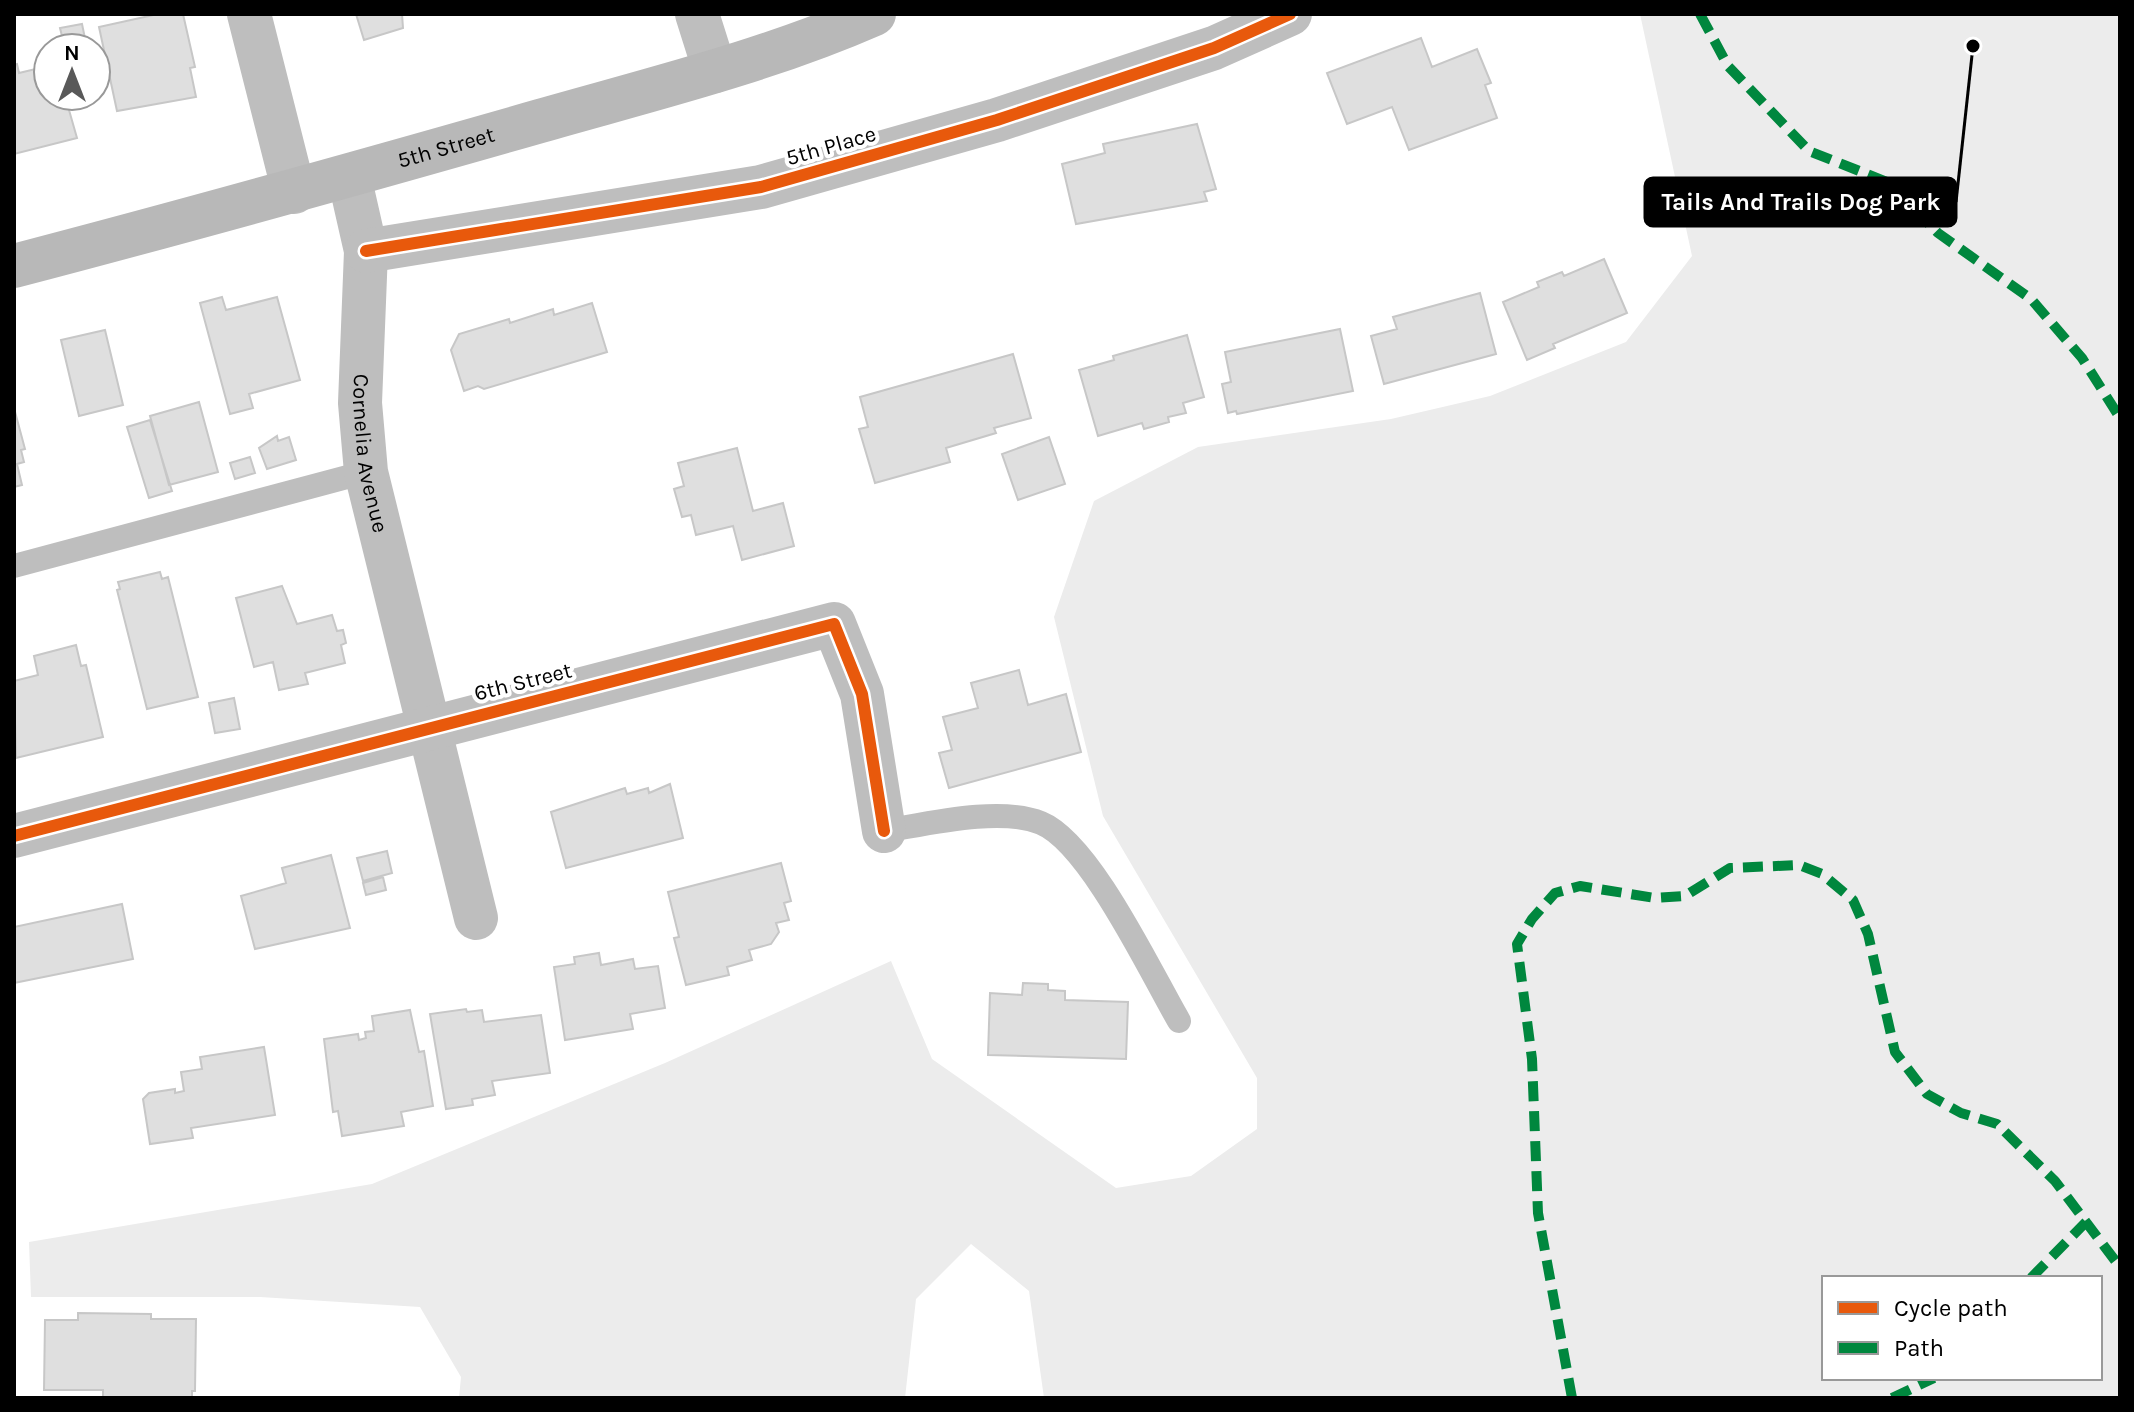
<svg xmlns="http://www.w3.org/2000/svg" width="2134" height="1412" font-family="Karla,sans-serif">
<style>
.green{fill:#ececec;fill-rule:evenodd}
.building{fill:#dfdfdf;stroke:#c7c7c7;stroke-width:2}
.lines{fill:none;stroke-linecap:round;stroke-linejoin:round}
.lane{stroke:#bebebe;stroke-width:24}
.street{stroke:#bebebe;stroke-width:44}
.secondary{stroke:#b8b8b8;stroke-width:44}
.quiet{stroke:#00873e;stroke-width:10;stroke-dasharray:20 10;stroke-linecap:butt}
.cycleway-casing{stroke:#fff;stroke-width:17}
.cycleway{stroke:#e8590c;stroke-width:12}
.labels{text-anchor:middle;dominant-baseline:central;stroke-width:8;stroke-linejoin:round;paint-order:stroke}
.street-label{font-size:22px;fill:#000;stroke:#fff}
.leader{fill:none;stroke:#000;stroke-width:3}
.callout-dot{fill:#000;stroke:#fff;stroke-width:3}
.callout{fill:#000;stroke:#000;stroke-width:3}
.callout-label{font-size:24px;text-anchor:middle;font-weight:bold;fill:#fff}
</style>
<rect width="100%" height="100%" fill="#fff"/>
<path class="green" d="M1640 14H2120V1398H1044L1029 1291 971 1244 916 1299 905 1398H459L461 1377 420 1307 260 1297H31L29 1242 372 1184 665 1063 891 961 932 1059 1116 1188 1191 1176 1257 1129V1078L1103 816 1054 617 1094 501 1198 447 1391 419 1490 396 1626 342 1692 256ZM1824 1278H2100V1378H1824Z"/>
<path class="building" d="M158 14H183L195 67 190 68 196 97 117 111 99 27Z
M356 14H402L403 28 364 40Z
M82 24 87 48H65L60 28Z
M1421 38 1432 67 1477 49 1491 83 1485 85 1497 118 1409 150 1392 107 1347 124 1327 73Z
M17 64 19 73 48 66V96H65L77 138 14 154V65Z
M1197 124 1216 189 1204 192 1207 201 1076 224 1062 164 1105 153 1103 144Z
M1604 259 1627 313 1553 344 1555 348 1527 360 1503 302 1539 287 1537 282 1562 272 1564 276Z
M1480 293 1496 354 1384 384 1371 336 1397 329 1393 317Z
M222 297 226 310 277 297 300 380 249 394 253 408 230 414 200 303Z
M592 303 607 352 484 389 478 386 464 391 451 350 459 334 509 319 510 323 553 309 554 315Z
M1340 329 1353 391 1237 414 1236 411 1228 413 1222 384 1231 382 1225 352Z
M105 330 123 405 79 416 61 340Z
M1187 335 1204 397 1183 403 1186 413 1168 417 1169 422 1144 429 1142 423 1098 436 1079 370 1114 360 1113 356Z
M1013 354 1031 418 994 428 996 433 946 448 950 462 875 483 859 429 868 427 860 397Z
M199 402 218 472 169 485 150 416Z
M14 408 25 449 21 450 24 462 17 464 22 485 14 487Z
M150 420 172 491 149 498 127 427Z
M277 436 278 441 289 437 296 460 267 469 259 448Z
M1049 437 1065 484 1018 500 1002 454Z
M737 448 753 511 783 503 794 546 742 560 733 526 696 535 691 515 682 517 674 489 684 486 678 463Z
M250 457 255 473 235 479 230 463Z
M160 572 162 579 168 577 198 697 147 709 117 590 120 589 118 582Z
M282 586 297 624 332 615 337 631 343 630 346 643 341 645 345 663 305 673 308 684 279 690 273 662 254 667 236 598Z
M76 645 81 666 86 665 103 737 16 758 14 681 38 675 34 656Z
M1019 670 1028 705 1066 694 1081 752 949 788 939 753 952 750 943 717 978 708 971 683Z
M234 698 240 729 215 733 209 703Z
M670 784 683 838 566 868 551 812 625 788 627 794 648 788 649 793Z
M387 851 392 873 363 881 357 858Z
M331 855 350 928 255 949 241 896 286 883 282 868Z
M781 863 791 901 784 903 789 920 776 923 779 932 771 944 749 950 752 960 727 967 729 975 686 985 674 938 679 937 668 892Z
M383 877 386 890 366 895 363 883Z
M122 904 133 959 14 983V927Z
M599 953 601 965 633 959 635 969 658 966 665 1008 630 1014 633 1029 565 1040 554 967 575 964 574 957Z
M1023 983 1048 984V990L1065 991V1000L1128 1002 1126 1059 988 1055 990 993 1022 995Z
M466 1009 467 1012 482 1010 484 1022 541 1015 550 1073 492 1081 495 1095 472 1099 473 1105 446 1109 430 1014Z
M410 1010 419 1052 424 1051 433 1106 401 1112 404 1126 342 1136 338 1111 333 1112 324 1039 358 1034 359 1040 366 1038 365 1032 374 1031 372 1016Z
M264 1047 275 1115 191 1128 193 1138 150 1144 143 1099 149 1093 175 1089V1093L184 1091 181 1072 202 1069 200 1057Z
M78 1313 151 1314V1319H196L195 1391H192V1398H103V1390H44L45 1320H78Z"/>
<g class="lines">
<path class="lane" d="M14 566 366 472
M884 831C927 824 1000 806 1041 823 1090 843 1151 973 1179 1021"/>
<g class="street">
<path d="M249 14 294 192"/>
<path d="M697 14 715 71"/>
<path id="s1" d="M349 176 366 251 360 403 366 472 476 918"/>
<path d="M366 251 761 187 997 120 1214 48 1290 14"/>
<path d="M14 836 834 624 862 694 884 831"/>
</g>
<path class="secondary" id="s2" d="M14 266C190 220 365 171 540 121 652 89 767 61 874 14"/>
<path class="quiet" d="M1700 14 1728 66 1809 151 1887 182 1938 233 2031 299 2082 358 2120 418
M2031 1278 2086 1222
M1572 1398 1538 1213 1532 1059 1517 944 1532 919 1555 893 1580 886 1655 898 1685 896 1730 868 1799 865 1822 874 1853 900 1868 934 1895 1052 1927 1094 1961 1113 1997 1124 2055 1181 2120 1267
M1892 1398 1934 1378"/>
<g class="cycleway-casing">
<path id="cycleway" d="M366 251 761 187 997 120 1214 48 1290 14
M14 836 834 624 862 694 884 831"/>
</g>
<use href="#cycleway" class="cycleway"/>
</g>
<g class="labels">
<g class="street-label">
<text transform="translate(831 146) rotate(-16)">5th Place</text>
<text stroke="none"><textPath href="#s2" startOffset="448">5th Street</textPath></text>
<text stroke="none"><textPath href="#s1" startOffset="280">Cornelia Avenue</textPath></text>
<text transform="translate(523 682) rotate(-14)">6th Street</text>
</g>
</g>
<path class="leader" d="M1973 46L1956 202"/>
<circle class="callout-dot" cx="1973" cy="46" r="8"/>
<rect class="callout" x="1645" y="178" width="311" height="48" rx="8"/>
<g class="callout-label">
<text x="1801" y="210">Tails And Trails Dog Park</text>
</g>
<rect width="2134" height="1412" fill="none" stroke="#000000" stroke-width="32"/>
<rect x="1822" y="1276" width="280" height="104" fill="#ffffff" stroke="#999999" stroke-width="2"/>
<rect x="1838" y="1302" width="40" height="12" fill="#e8590c" stroke="#999999" stroke-width="2"/>
<text x="1894" y="1316" font-size="24" fill="#000000">Cycle path</text>
<rect x="1838" y="1342" width="40" height="12" fill="#00873e" stroke="#999999" stroke-width="2"/>
<text x="1894" y="1356" font-size="24" fill="#000000">Path</text>
<g transform="translate(72 72)"><circle r="38" fill="#ffffff" stroke="#999999" stroke-width="2"/>
<path d="M0-6L14 30L0 20L-14 30Z" fill="#595959"/>
<text y="-12" font-size="22" font-weight="bold" text-anchor="middle" fill="#000000">N</text>
</g>
</svg>
